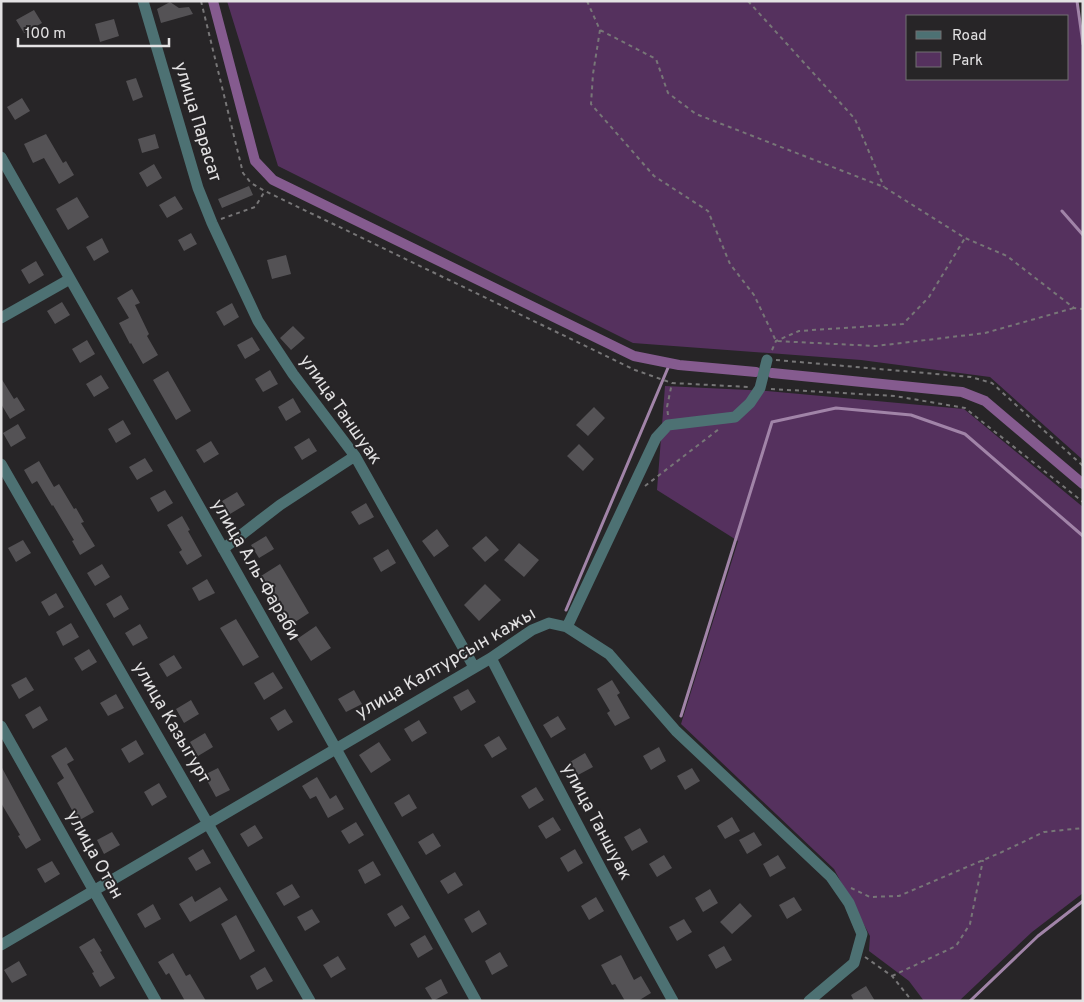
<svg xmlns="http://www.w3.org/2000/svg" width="1084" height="1002" font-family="Overpass,sans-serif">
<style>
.green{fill:#55315e;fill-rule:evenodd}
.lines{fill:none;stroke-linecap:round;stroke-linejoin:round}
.stream{stroke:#a184a8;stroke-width:3}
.canal{stroke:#855b8f;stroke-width:10}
.building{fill:#545255}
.path{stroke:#777677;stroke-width:2;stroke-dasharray:4 4;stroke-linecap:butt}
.minor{stroke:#4d7173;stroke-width:11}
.labels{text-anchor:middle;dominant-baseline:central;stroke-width:4;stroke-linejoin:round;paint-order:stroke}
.street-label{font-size:18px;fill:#e3e2e3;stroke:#272527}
</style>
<rect width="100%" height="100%" fill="#272527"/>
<path class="green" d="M227 1H1077L1083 53V460L990 377 861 360 633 343 278 166ZM908 16H1068V79H908Z
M665 386 767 391 964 409 1083 507V893L1032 932 959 1001H924L909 981 869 951 870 936 834 869 681 724 738 541 657 490Z"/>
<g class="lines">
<path class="stream" d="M1077 1 1083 44
M1062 211 1083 235
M566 610 670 363
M681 716 772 422 836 408 911 415 965 434 1083 536
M970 1001 1038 936 1083 901"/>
<path class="canal" d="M213 1 255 161 273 180 634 356 679 365 756 372
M772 373 962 392 985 401 1083 484"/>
</g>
<path class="building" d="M170 2 179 8 189 7 193 14 161 23 157 9Z
M34 10 42 23 24 33 16 20Z
M114 19 119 36 100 42 95 24Z
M136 78 143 97 133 101 126 81Z
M22 98 30 111 15 120 7 107Z
M46 134 63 163 66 161 74 175 59 184 44 158 33 163 24 144Z
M155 134 159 148 142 153 138 139Z
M154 164 162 178 147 187 139 173Z
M249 186 253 195 222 208 218 199Z
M175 196 183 209 167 218 159 205Z
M77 197 89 217 68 230 56 209Z
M191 233 197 244 184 251 178 240Z
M102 238 109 252 94 261 86 247Z
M286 255 291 274 272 279 267 260Z
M36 261 44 275 29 284 21 270Z
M132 289 140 303 135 305 149 334 147 336 158 355 143 364 131 343 130 344 119 323 129 318 117 298Z
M62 302 70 315 55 324 47 311Z
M232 303 239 317 224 326 216 312Z
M293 326 305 338 291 350 280 338Z
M252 337 260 350 245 359 237 345Z
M87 340 95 354 80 363 72 349Z
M270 370 278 384 263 392 255 379Z
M168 371 191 411 176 420 153 380Z
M101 375 109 388 94 397 86 384Z
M1 378 14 399 17 397 25 410 10 419 1 404Z
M293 398 301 412 286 421 278 407Z
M594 407 605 418 588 436 576 425Z
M123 420 131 434 116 443 108 429Z
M18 424 26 438 11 447 3 433Z
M309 438 317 451 302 460 294 447Z
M211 441 219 454 204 463 196 450Z
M579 444 594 459 583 471 567 456Z
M145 458 153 471 137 480 129 467Z
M39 461 54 487 59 484 74 509 76 508 84 522 81 523 95 546 80 555 72 541 74 540 53 505 52 506 37 481 32 484 24 470Z
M165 490 173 503 158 512 150 498Z
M237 492 245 505 230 514 222 501Z
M366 503 374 517 359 525 351 512Z
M182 516 190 530 188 531 202 556 187 565 179 552 182 550 167 525Z
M437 529 449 546 434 557 422 541Z
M266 536 274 549 259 558 251 545Z
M486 536 499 550 485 562 472 548Z
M23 540 31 553 16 562 8 548Z
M519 543 539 560 524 577 504 560Z
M388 549 396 563 381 572 373 558Z
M102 564 110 577 95 586 87 573Z
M280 564 309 613 292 624 261 576Z
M207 579 215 593 199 601 192 588Z
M485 584 501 600 479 621 464 605Z
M56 593 64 607 49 616 41 602Z
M121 595 129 609 114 618 106 604Z
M236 619 259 657 243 666 220 628Z
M71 623 79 637 63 646 56 632Z
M140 624 148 638 133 646 125 633Z
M316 626 331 648 311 661 297 639Z
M89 649 97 662 82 671 74 658Z
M174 655 182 668 167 677 159 664Z
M273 672 283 688 264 700 254 683Z
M26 677 34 690 19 699 11 685Z
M612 680 620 693 617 695 630 718 615 726 607 713 610 711 597 689Z
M468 689 476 702 461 711 453 697Z
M354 690 362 704 346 712 338 699Z
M116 694 124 708 108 716 100 703Z
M191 700 199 714 184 723 176 709Z
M40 706 48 720 33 729 25 715Z
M285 709 293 722 278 731 270 718Z
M558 716 566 729 551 738 543 725Z
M419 720 427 733 412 742 404 729Z
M205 733 213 747 198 756 190 742Z
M499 736 507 749 492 758 484 745Z
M136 740 144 754 129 763 121 749Z
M379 742 391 760 371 773 359 755Z
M66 747 74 760 67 764 94 812 78 821 57 783 64 778 51 756Z
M659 747 666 761 651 770 643 756Z
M585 753 593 767 578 775 570 762Z
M1 766 41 840 26 849 18 836 20 835 1 803Z
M218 768 230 790 216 797 204 775Z
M692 768 700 781 685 790 677 776Z
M317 777 330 799 336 795 344 809 328 818 316 796 310 799 302 786Z
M159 783 167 797 152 806 144 792Z
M536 787 544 800 529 809 521 796Z
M409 794 417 808 402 817 394 803Z
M553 817 561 830 546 839 538 826Z
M732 817 740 831 725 839 717 826Z
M356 822 364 835 349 844 341 831Z
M255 825 263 838 248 847 240 834Z
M640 828 648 842 632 851 624 837Z
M112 832 120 845 104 854 97 840Z
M754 832 762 845 747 854 739 840Z
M433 833 441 846 426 855 418 842Z
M203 849 211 863 196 871 188 858Z
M575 849 583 863 568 872 560 858Z
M664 855 672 868 657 877 649 864Z
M778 855 786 868 770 877 763 864Z
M52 861 60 874 45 883 37 869Z
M373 861 381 875 365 884 358 870Z
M455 872 463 885 448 894 440 881Z
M292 884 300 897 284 906 276 893Z
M220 887 228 900 190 922 179 904 192 896 195 902Z
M710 889 718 903 703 912 695 898Z
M596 897 604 911 589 920 581 906Z
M794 897 802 910 787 919 779 905Z
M740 903 752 916 732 934 720 922Z
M153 904 161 919 145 928 137 914Z
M402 905 410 918 395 927 387 914Z
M312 909 320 922 305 931 297 917Z
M479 910 487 924 472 933 464 919Z
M236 915 255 951 240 960 221 924Z
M684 919 692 932 677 941 669 927Z
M425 935 433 949 418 958 410 944Z
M94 938 102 951 100 952 115 978 100 987 92 973 94 972 79 947Z
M724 946 732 960 716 969 708 955Z
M500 952 508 966 492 975 485 961Z
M173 953 186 976 190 974 206 1001H185L169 973 166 975 158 962Z
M621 955 634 980 641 976 651 993 638 1001H625L615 984 612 985 601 965Z
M338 956 346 969 331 978 323 965Z
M19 961 27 975 12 983 4 970Z
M265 967 273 981 257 990 250 976Z
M441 979 448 993 433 1001 425 988Z
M866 986 875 1001H854L851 995Z"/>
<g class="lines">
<path class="path" d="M201 1 243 173 251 183 265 191 635 370 672 383 749 387
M587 1 600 30 656 59 668 93 696 114 884 187 965 238 1007 256 1074 308 1083 309
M748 1 855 119 884 187
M600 30 593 74 591 104 654 176 708 211 730 264 754 295 776 341 876 346 985 333 1074 308
M221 219 255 207 265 191
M772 350 776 341 799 331 903 324 929 297 965 238
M776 360 971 377 992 383 1083 466
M771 389 895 396 965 408 1083 502
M668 415 667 407 672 383
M645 486 719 429
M851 888 870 897 899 896 1002 852 1044 832 1083 828
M865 957 892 976 912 1001
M892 976 956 946 970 924 983 860"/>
<path class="minor" d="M143 1 198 188 212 223 258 321 293 374 355 456 474 667
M1 157C160 438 321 718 476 1001
M1 318 70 279
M1 464 310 1001
M223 549 280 505 355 456
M567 627 656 438 668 425 735 417 750 403 760 388 767 360
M491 658C550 773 610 888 673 1001
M1 726 156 1001
M1 945 491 658 532 630 549 623 567 627 609 654 676 731 831 877 849 903 862 934 854 963 809 1001"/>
</g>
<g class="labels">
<g class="street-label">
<text transform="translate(197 122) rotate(73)">улица Парасат</text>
<text transform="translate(340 410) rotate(55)">улица Таншуак</text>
<text transform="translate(255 570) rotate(60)">улица Аль-Фараби</text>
<text transform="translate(446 664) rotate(-30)">улица Калтурсын кажы</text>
<text transform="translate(171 723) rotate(60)">улица Казыгурт</text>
<text transform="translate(596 822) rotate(62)">улица Таншуак</text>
<text transform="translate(94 855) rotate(61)">улица Отан</text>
</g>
</g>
<rect width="1084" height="1002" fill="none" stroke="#e3e2e3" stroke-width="5"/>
<rect x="906" y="15" width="162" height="65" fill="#272527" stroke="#727172"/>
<rect x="916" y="31" width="25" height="8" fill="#4d7173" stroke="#727172"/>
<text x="952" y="40" font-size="15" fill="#e3e2e3">Road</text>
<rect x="916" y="52" width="25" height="15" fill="#55315e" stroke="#727172"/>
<text x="952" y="65" font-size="15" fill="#e3e2e3">Park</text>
<path d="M18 38v8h151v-8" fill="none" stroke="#e3e2e3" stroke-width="2.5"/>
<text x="25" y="38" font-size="15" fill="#e3e2e3" stroke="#272527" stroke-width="4" paint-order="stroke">100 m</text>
</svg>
